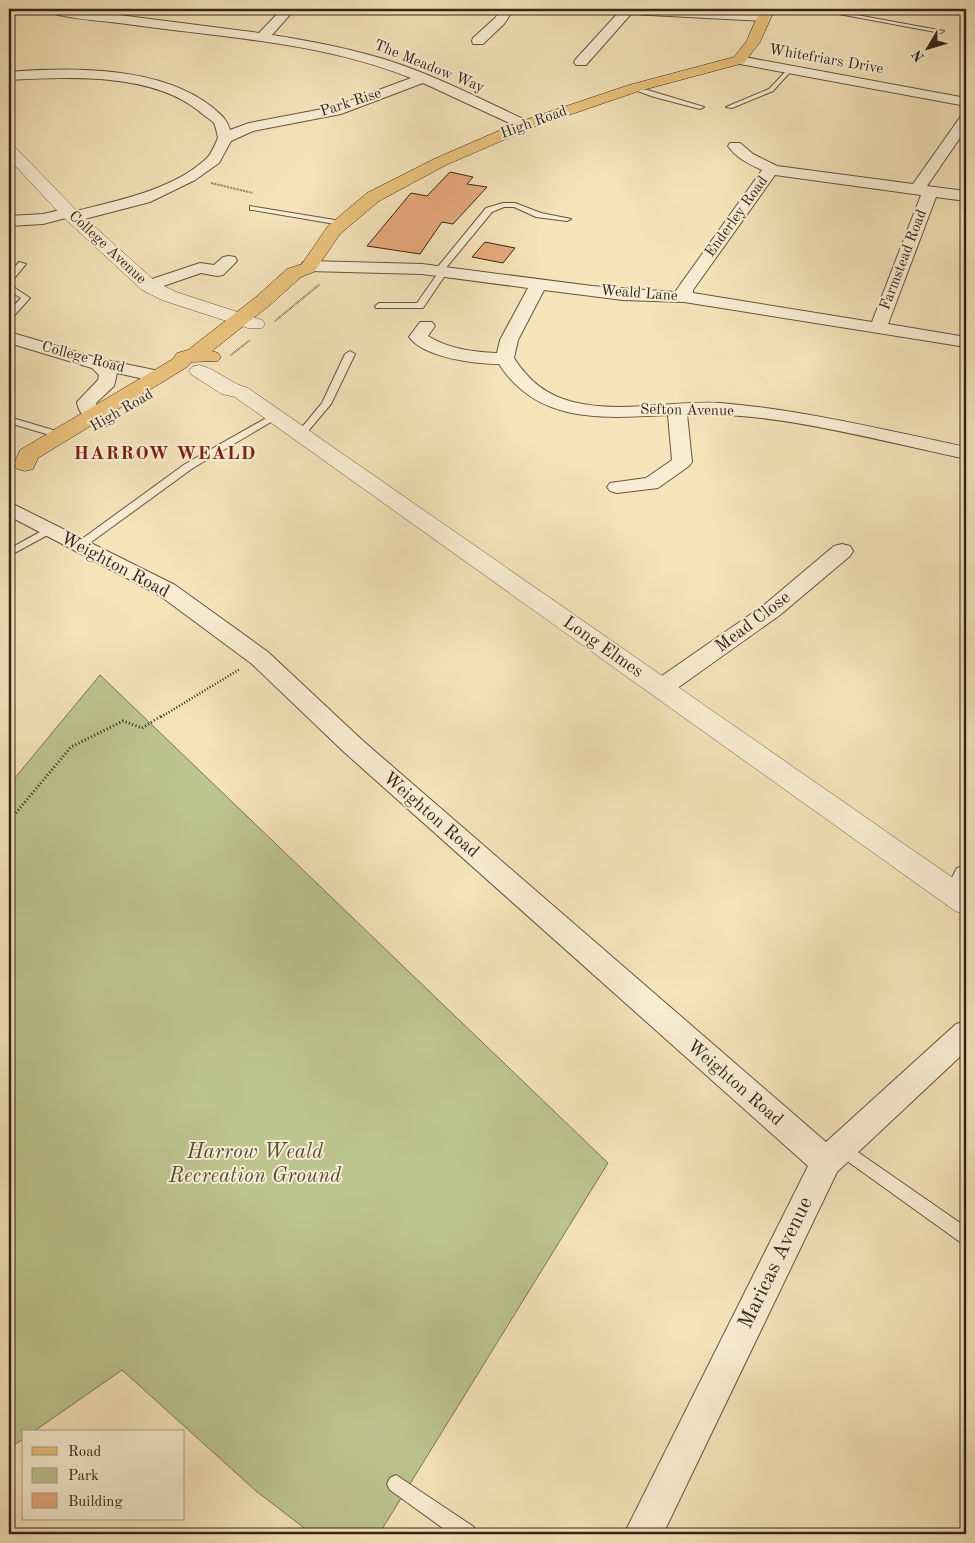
<svg xmlns="http://www.w3.org/2000/svg" width="975" height="1543" font-family="'Old Standard TT',serif">
<style>
.green{fill:#bcc48f;stroke:#787456}
.building{fill:#e8a97d;stroke:#33251c}
.lines{fill:none;stroke-linecap:round;stroke-linejoin:round}
.service-casing{stroke:#645443;stroke-width:2}
.minor-casing{stroke:#645443;stroke-width:2}
.tertiary-casing{stroke:#645443;stroke-width:1}
.primary-casing{stroke:#33251c;stroke-width:1}
.path-far2{stroke:#33251c;stroke-width:2;stroke-dasharray:0.5 1;stroke-linecap:butt}
.path-far1{stroke:#33251c;stroke-width:2.5;stroke-dasharray:1 2;stroke-linecap:butt}
.path{stroke:#33251c;stroke-width:3;stroke-dasharray:1 2.5;stroke-linecap:butt}
.service{fill:#f8edd2;fill-rule:evenodd}
.minor{fill:#f8edd2;fill-rule:evenodd}
.tertiary{fill:#f8edd2;fill-rule:evenodd}
.primary{fill:#eac27c;fill-rule:evenodd}
.labels{text-anchor:middle;dominant-baseline:central;stroke-width:4;stroke-linejoin:round;paint-order:stroke}
.far-street-label{font-size:15px;fill:#33251c;stroke:#f8edd2}
.street-label{font-size:18px;fill:#33251c;stroke:#f8edd2}
.far-district-label{font-size:19px;font-weight:bold;letter-spacing:1px;fill:#7a1f14;stroke:#f8edd2}
.near-park-label{font-size:21px;font-style:italic;fill:#554d39;stroke:#f8edd2}
.near-street-label{font-size:21px;fill:#33251c;stroke:#f8edd2}
</style>
<rect width="100%" height="100%" fill="#f5e3b9"/>
<filter id="stains"><feTurbulence type="fractalNoise" baseFrequency=".004" numOctaves="4"/><feColorMatrix values="0 0 0 0 .2 0 0 0 0 .09 0 0 0 0 .02 0 0 0 .5 -.17"/></filter>
<radialGradient id="worn" r=".72"><stop offset=".6" stop-color="#630" stop-opacity="0"/><stop offset="1" stop-color="#630" stop-opacity=".3"/></radialGradient>
<path class="green" d="M100 675 608 1163 379 1534H312L256 1491 122 1370 33 1432H24V1438L9 1449V785Z"/>
<path class="building" d="M450 172 473 177 467 184 487 187 453 224 442 222 420 254 367 246 411 193 427 196Z
M485 242 515 248 503 263 472 257Z"/>
<g class="lines">
<g class="service-casing">
<path id="service" d="M812 9H824L944 31 941 33Z
M789 68 792 70 773 91 732 108 726 107 769 89Z
M634 86 704 107 700 109 654 97 632 89 631 88Z
M503 203H515L541 213 571 219 567 221 536 217 514 207H504L492 212 445 269 448 271 423 308H376L375 306 379 303H417L438 273 435 271 436 269 486 208Z
M250 206 341 221 345 223 341 225 253 210H250Z
M19 262 26 264 12 281H9V274Z
M9 284 30 298 12 318 9 319V311L21 298 9 291Z
M350 351 355 354 331 404 304 436H298V432L322 403 345 354Z
M275 413 278 414V418L193 468 83 548H75V544L185 464Z
M9 417 63 433 65 435 60 438 9 423Z
M49 527 53 528V532L9 556V549Z
M842 1141 966 1227V1244L960 1242 836 1153 834 1148 836 1143Z
M396 1475 474 1527 476 1534H451L390 1490 387 1484 390 1478Z"/>
</g>
<g class="minor-casing">
<path id="minor" d="M45 9H72L259 33 282 9H295L272 35C311 41 352 49 390 61 439 77 484 101 530 122L532 125 530 128H520L423 83 341 114 253 131 231 141 219 163 195 180 150 202 73 222 66 218 43 224 9 226V216L43 214 69 208 76 211C117 201 175 189 207 158 212 153 215 144 218 138 217 134 216 127 214 123 210 119 203 115 199 111 150 72 68 77 9 80V72C72 67 160 66 212 107 221 115 227 119 230 130L249 123 333 107 411 78C319 41 217 37 119 23 105 21 52 18 45 9Z
M502 9H514L504 24 483 44H473L472 41 473 38 495 18Z
M607 9H679L764 13 770 17 764 21 631 14 586 65H576L574 62 576 59 618 13 609 12Z
M739 56 966 98V106L734 63 732 60Z
M966 115V129L927 186 966 191V201L936 197 888 324 966 337V347L684 302 623 300 544 290 518 340 514 358C529 381 546 395 573 402 621 414 672 400 720 403 803 410 885 430 966 447V459C875 440 780 412 687 414L692 462 689 466 658 488 617 493 610 491 607 487 610 483 646 478 672 460 668 415C604 418 538 425 499 364 476 364 424 358 409 337L420 322H432L435 326 428 336C449 349 473 352 497 353L500 340 528 288 422 274 309 271 303 270 301 266 303 262 309 261 422 264 592 286 675 292 762 170C749 164 736 158 728 146L730 143H740L753 154 777 166 913 184 961 116ZM775 175 921 195 872 322 693 293V290Z
M229 256 235 257 237 261 223 275 217 276 201 273 149 291 143 290 140 286 143 282 200 263 214 265 223 257Z
M9 332 101 359 164 372 166 376 164 380 157 382 117 373 114 386 96 403 98 410 113 421 110 425C95 429 79 417 77 402L98 380 99 375 92 368 9 343Z
M9 502 175 585 268 652 362 740 826 1142 956 1024 966 1021V1051L837 1172 663 1534H624L808 1166 344 752 252 664 159 595 9 516Z
M842 544 850 546 853 551 850 556 780 615 669 694 661 696 653 694 649 688 653 682 764 605 834 546Z
M966 865V902L956 907 946 904 942 896 957 868Z"/>
</g>
<g class="tertiary-casing">
<path id="tertiary" d="M9 145 15 147 75 209 156 282 176 292 262 320 265 324 262 328H248L162 300 142 290 63 217 9 159Z
M199 365C217 369 229 383 248 388L966 887V915L955 911 235 397 222 394 192 375 189 371 192 367Z"/>
</g>
<g class="primary-casing">
<path id="primary" d="M761 9H775L760 42 744 63 639 91 531 128 446 165 379 201 340 234 314 272 301 277 270 305 212 351 218 353 221 357 218 361 191 362 187 367 38 458 33 469 25 471 17 469 14 464 20 450 173 359 177 353 188 350 256 297 287 269 302 264 328 226 367 193 434 159 519 122 629 85 734 57 746 42Z"/>
</g>
<path class="path-far2" d="M211 183 253 193
M275 321 320 284
M231 355 250 340"/>
<path class="path-far1" d="M161 717 240 669"/>
<path class="path" d="M9 821 71 747 123 721 142 728 163 715"/>
<use href="#service" class="service"/>
<use href="#minor" class="minor"/>
<use href="#tertiary" class="tertiary"/>
<use href="#primary" class="primary"/>
</g>
<g class="labels">
<g class="far-street-label">
<text transform="translate(826 60) rotate(10)">Whitefriars Drive</text>
<text transform="translate(429 67) rotate(22)">The Meadow Way</text>
<text transform="translate(351 103) rotate(-18)">Park Rise</text>
<text transform="translate(534 123) rotate(-20)">High Road</text>
<text transform="translate(737 217) rotate(-54)">Enderley Road</text>
<text transform="translate(107 248) rotate(43)">College Avenue</text>
<text transform="translate(904 260) rotate(-69)">Farmstead Road</text>
<text transform="translate(639 294) rotate(4)">Weald Lane</text>
<text transform="translate(83 358) rotate(15)">College Road</text>
<text transform="translate(122 411) rotate(-30)">High Road</text>
<text transform="translate(687 411) rotate(1)">Sefton Avenue</text>
</g>
<g class="street-label">
<text transform="translate(115 565) rotate(28)">Weighton Road</text>
<text transform="translate(753 622) rotate(-37)">Mead Close</text>
<text transform="translate(603 647) rotate(35)">Long Elmes</text>
<text transform="translate(431 815) rotate(41)">Weighton Road</text>
<text transform="translate(735 1083) rotate(41)">Weighton Road</text>
</g>
<g class="far-district-label">
<text x="165" y="454">HARROW WEALD</text>
</g>
<g class="near-park-label">
<text x="255" y="1152">Harrow Weald<tspan x="255" dy="24">Recreation Ground</tspan></text>
</g>
<g class="near-street-label">
<text transform="translate(776 1263) rotate(-64)">Maricas Avenue</text>
</g>
</g>
<rect width="975" height="1543" fill="none" stroke="#f5e3b9" stroke-width="30"/>
<rect x="10" y="10" width="955" height="1523" fill="none" stroke="#33251c" stroke-width="2.5"/>
<rect x="15" y="15" width="945" height="1513" fill="none" stroke="#33251c"/>
<rect x="22" y="1430" width="162" height="90" fill="#f8edd2" stroke="#a99d89"/>
<rect x="32" y="1447" width="25" height="8" fill="#eac27c" stroke="#a99d89"/>
<text x="68" y="1456" font-size="15" fill="#33251c">Road</text>
<rect x="32" y="1468" width="25" height="15" fill="#bcc48f" stroke="#a99d89"/>
<text x="68" y="1480" font-size="15" fill="#33251c">Park</text>
<rect x="32" y="1493" width="25" height="15" fill="#e8a97d" stroke="#a99d89"/>
<text x="68" y="1506" font-size="15" fill="#33251c">Building</text>
<g transform="translate(928 48) rotate(232)" stroke="#f8edd2" stroke-width="4" paint-order="stroke">
<path d="M0-4L9 19L0 12L-9 19Z" fill="#33251c"/>
<text y="-8" font-size="14" font-weight="bold" text-anchor="middle" fill="#33251c">N</text>
</g>
<rect width="100%" height="100%" filter="url(#stains)"/>
<rect width="100%" height="100%" fill="url(#worn)"/>
</svg>
